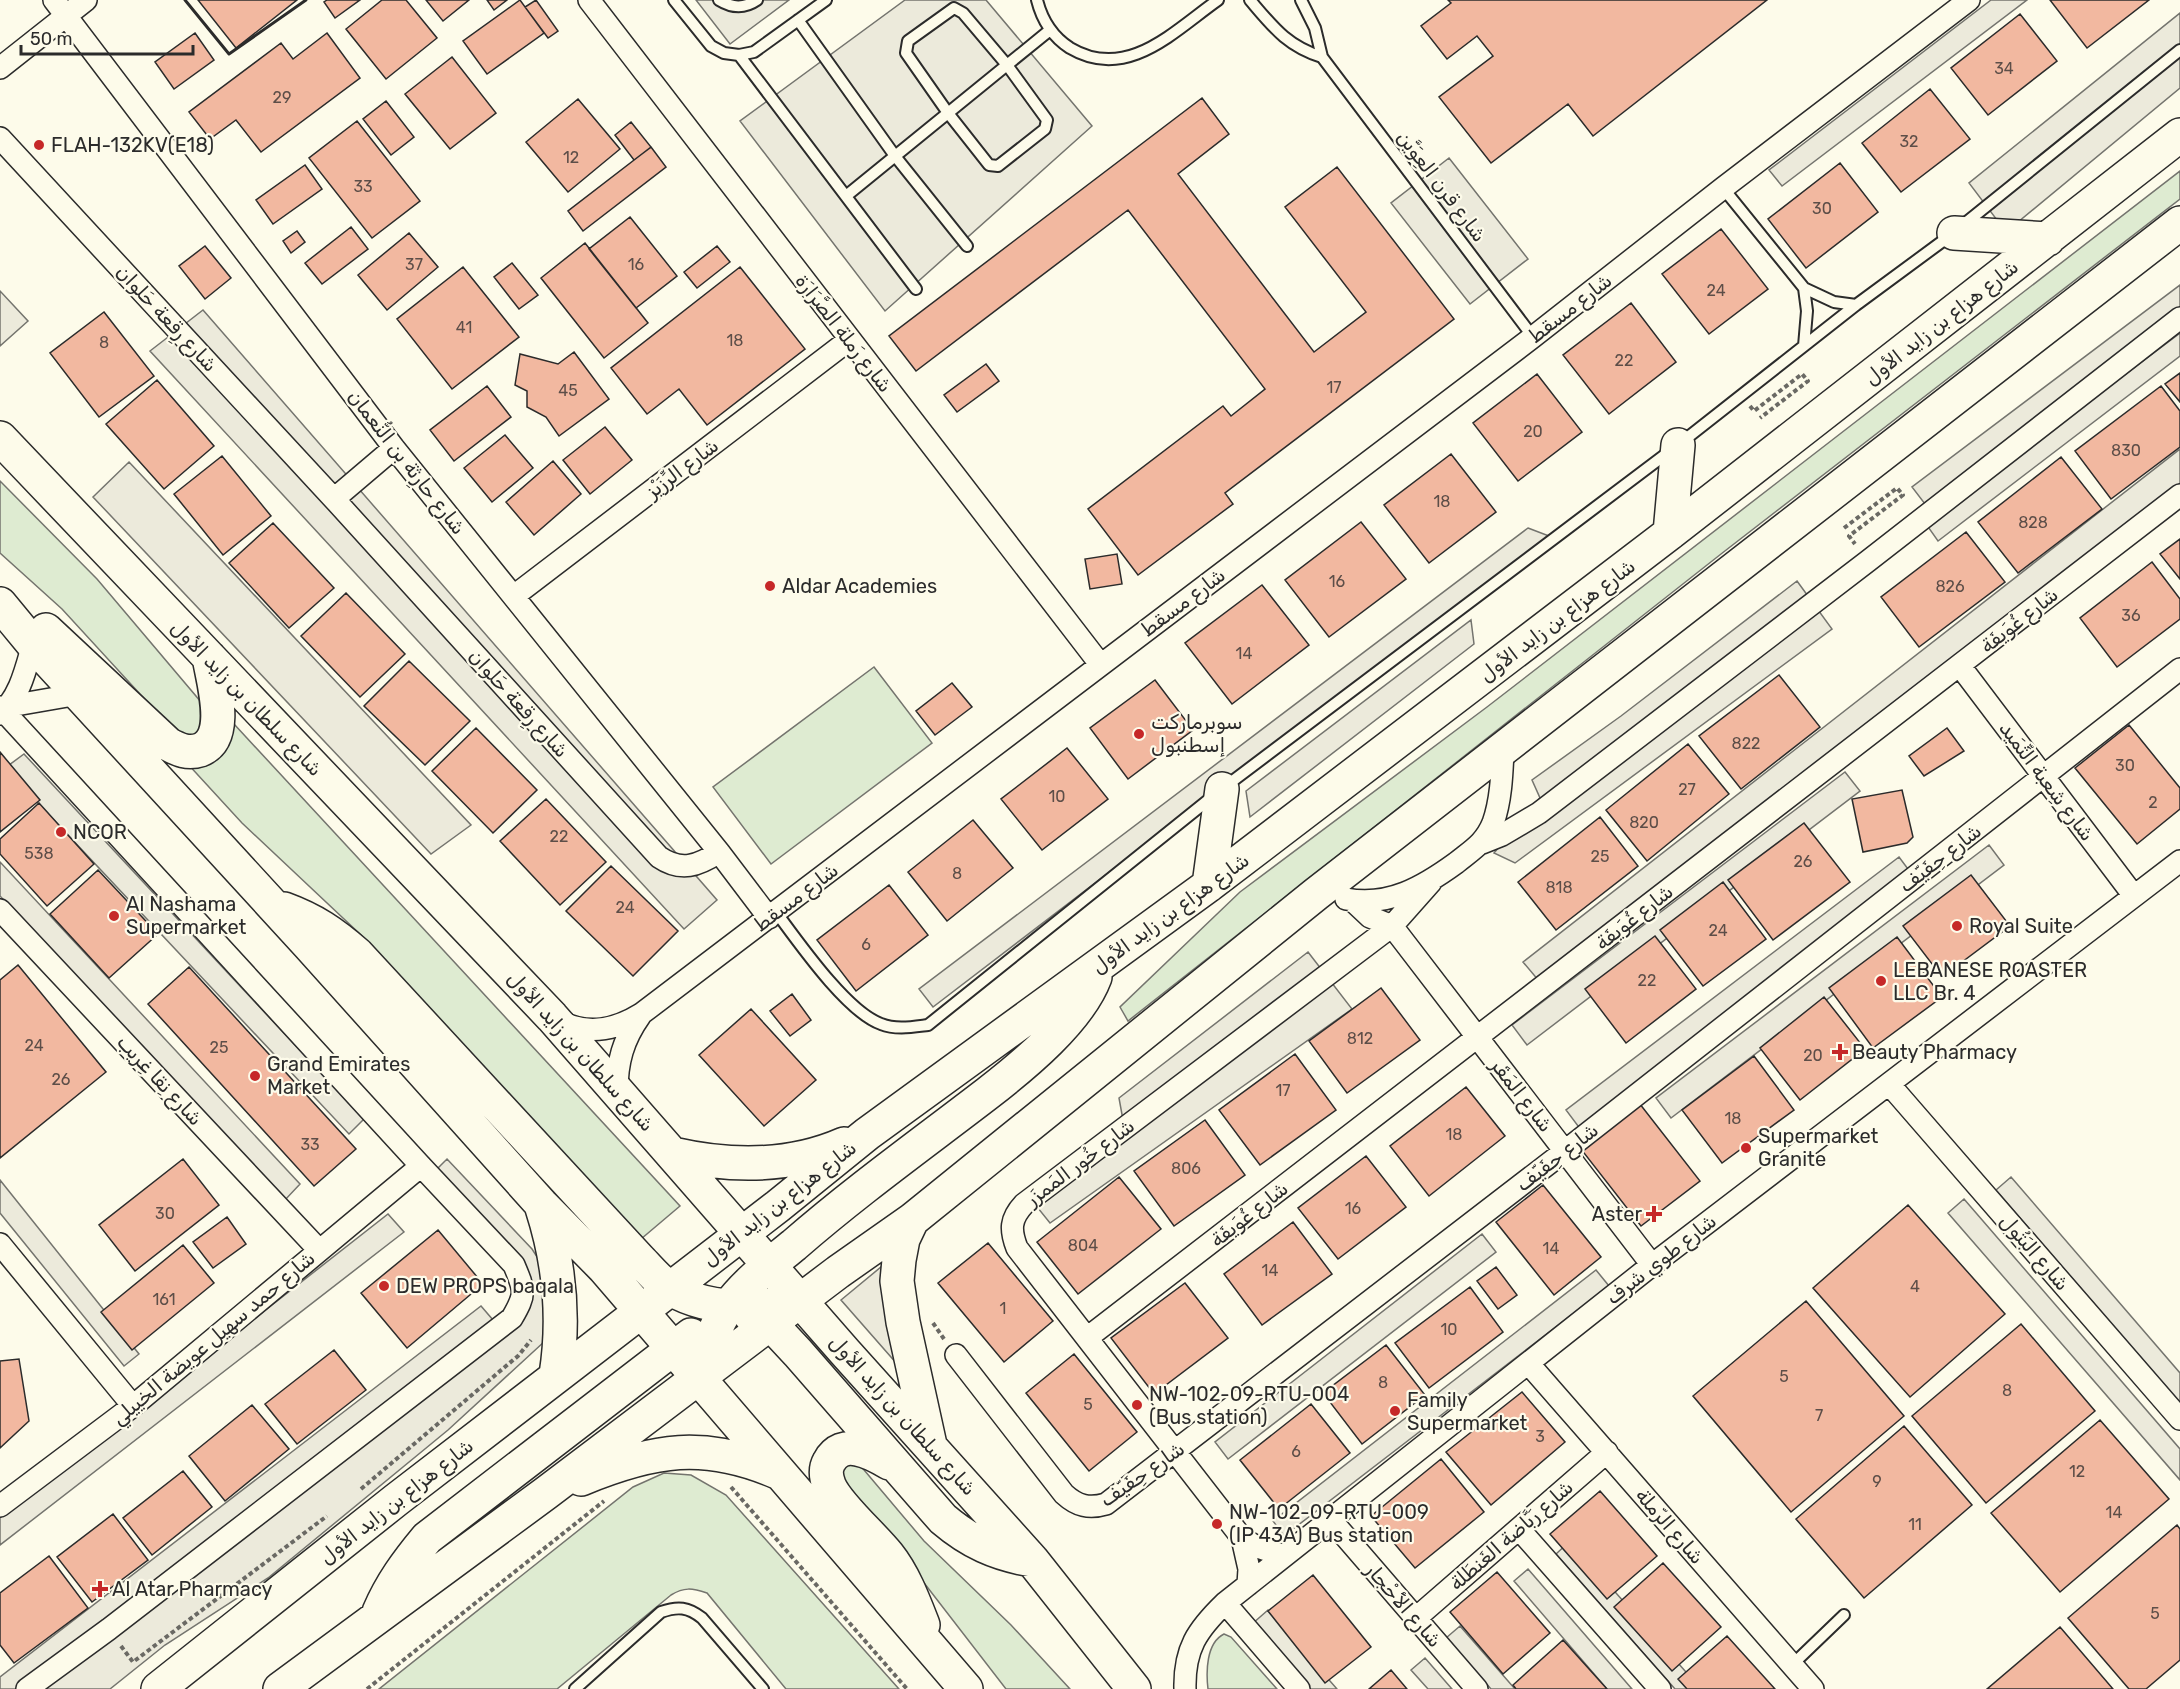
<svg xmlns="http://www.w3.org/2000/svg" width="2180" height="1689" font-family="Rubik,Vazirmatn,sans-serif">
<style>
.green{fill:#deebd1;stroke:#74746e;stroke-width:1.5}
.parking{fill:#eceadb;stroke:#74746e;stroke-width:1.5}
.building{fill:#f2b8a0;stroke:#2b2b2b;stroke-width:1.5}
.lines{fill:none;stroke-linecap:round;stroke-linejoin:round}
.service-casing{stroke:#2b2b2b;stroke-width:14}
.minor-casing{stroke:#2b2b2b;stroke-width:24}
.primary-casing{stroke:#2b2b2b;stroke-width:36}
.path{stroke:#6a6964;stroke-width:4;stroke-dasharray:4.5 3;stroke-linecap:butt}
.service{stroke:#fdfbea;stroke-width:10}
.minor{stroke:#fdfbea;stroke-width:21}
.primary{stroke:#fdfbea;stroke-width:33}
.wall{stroke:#2b2b2b;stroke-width:3}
.poi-dot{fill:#c62828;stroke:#fdfbea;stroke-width:2}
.labels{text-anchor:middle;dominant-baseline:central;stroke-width:4.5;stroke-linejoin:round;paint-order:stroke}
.number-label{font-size:16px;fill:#5d4e48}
.poi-label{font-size:20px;fill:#2b2b2b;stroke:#fdfbea;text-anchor:start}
.street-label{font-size:20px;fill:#2b2b2b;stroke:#fdfbea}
</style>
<rect width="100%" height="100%" fill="#fdfbea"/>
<path class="green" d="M2180 171V199L1721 554 1128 1021 1120 1007 1240 892 1487 707Z
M0 481 97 579 201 702 208 721 193 736H182L173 730 62 609 0 553Z
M874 667 932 743 771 864 713 787Z
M234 724 680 1206 641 1239 361 935 242 823 186 762 229 739Z
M844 1462 859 1464 924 1541 1011 1625 1070 1689H1006L911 1566 840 1482Z
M664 1473 691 1475 726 1495 899 1689H786L707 1593C692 1588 684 1587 671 1595L557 1689H379L633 1487Z
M1224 1634 1231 1637 1277 1689H1208C1206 1672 1206 1643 1224 1634Z"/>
<path class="parking" d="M696 0H789L730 44Z
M905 0H986L1092 126 885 311 740 121Z
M1991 0H2027L1782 186 1769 170Z
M2180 13V88L2006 232 1969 183Z
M1449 158 1528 259 1470 304 1391 203Z
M2180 285V309L1925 504 1912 487Z
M0 291 28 321 0 346Z
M203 310 717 900 684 929 150 351Z
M2180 333V356L1938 541 1926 524Z
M2180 449V483L1539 981 1523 962Z
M129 462 471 825 431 854 93 497Z
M1528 528 1549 536 933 1007 919 989Z
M1797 581 1832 629 1515 863 1494 853 1540 798 1532 780 1621 716Z
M1471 620 1474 644 1250 817 1246 791Z
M24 754 364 1119 349 1134 5 768Z
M1845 772 1860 791 1527 1045 1512 1025Z
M1989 845 2004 865 1671 1118 1656 1098Z
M1899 857 1914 877 1581 1130 1566 1110Z
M0 862 300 1184 285 1200 0 896Z
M1308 952 1352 1009 1050 1223 1025 1192 1123 1120 1119 1098Z
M447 1159 532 1249 543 1266 545 1341 448 1430 268 1578 165 1645 110 1689H45L533 1290 528 1270 437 1169Z
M2011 1177 2180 1373V1404L1996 1190Z
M0 1180 139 1354 124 1366 0 1213Z
M1964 1199 2180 1449V1480L1948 1213Z
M388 1214 404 1232 0 1545V1518Z
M1482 1234 1496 1252 1228 1459 1215 1442Z
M887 1262 905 1373 841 1300Z
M1596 1270 1609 1286 1284 1536 1273 1521Z
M481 1306 493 1320 16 1689H0V1677Z
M1570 1541 1701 1689H1675L1556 1554Z
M1528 1569 1632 1689H1607L1514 1581Z
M1268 1610 1337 1689H1308L1252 1624Z
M1460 1626 1515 1689H1491L1446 1638Z
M1425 1658 1452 1689H1428L1411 1670Z"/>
<path class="building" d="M198 0H297L236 48Z
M327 0H360L335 18 324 2Z
M382 0H406L437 38 386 79 346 29Z
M426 0H469L443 21Z
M487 0H507L494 10Z
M520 0 544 33 487 74 463 41Z
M536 0 558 31 548 38 525 7Z
M1448 0H1767L1593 136 1568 104 1491 163 1439 97 1493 56 1477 36 1447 59 1421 26 1451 3Z
M2050 0H2149L2087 48Z
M2020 14 2057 61 1988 115 1951 68Z
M195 33 214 60 174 89 155 62Z
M327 33 360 78 261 152 236 120 210 139 189 112 281 43 293 59Z
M452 57 496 113 450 149 405 94Z
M1930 89 1970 139 1901 192 1862 143Z
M1202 98 1229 134 1178 174 1314 352 1366 312 1285 207 1337 167 1454 319 1225 493 1233 504 1138 575 1088 509 1223 406 1231 416 1265 389 1128 210 916 371 889 336Z
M578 99 620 149 568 192 526 142Z
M386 101 414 137 391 155 363 119Z
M357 121 420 201 372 238 309 158Z
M631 122 651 147 634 160 615 135Z
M651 147 666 167 583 231 568 211Z
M1840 163 1878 212 1806 268 1768 219Z
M305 165 322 189 273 224 256 200Z
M630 217 677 276 636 308 589 249Z
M351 227 368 249 322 284 305 263Z
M1721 229 1768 289 1709 334 1662 274Z
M297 231 305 242 291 253 283 241Z
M409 233 438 267 387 310 358 275Z
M585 243 648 323 604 358 541 278Z
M205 246 231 278 205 299 179 266Z
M717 246 730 262 697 288 684 272Z
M512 263 538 295 519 309 494 277Z
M463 267 519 337 452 389 397 319Z
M740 267 805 349 707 425 679 389 647 414 611 368Z
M1631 303 1676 362 1609 414 1563 355Z
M104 312 154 376 99 417 50 353Z
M574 352 609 399 559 436 546 417 527 407V391L515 385 520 354 558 364Z
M986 364 999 381 957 412 944 395Z
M2180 373V402L2165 384Z
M1537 374 1582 432 1518 481 1473 423Z
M157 380 214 446 164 489 106 424Z
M487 386 511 417 454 461 430 430Z
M2161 386 2180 411V447L2111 499 2075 451Z
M605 427 632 460 590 494 563 460Z
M505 435 533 468 492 502 464 468Z
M1451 454 1496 512 1429 563 1384 505Z
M222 456 271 516 223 555 174 494Z
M2061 457 2102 509 2018 573 1978 522Z
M553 461 581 494 534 535 506 502Z
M1361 522 1406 579 1329 637 1285 580Z
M273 523 334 588 289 628 229 563Z
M1966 532 2005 582 1919 647 1881 597Z
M2180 539V579L2160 554Z
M1117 554 1122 584 1090 589 1085 559Z
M2152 562 2180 599V619L2117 667 2080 618Z
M1262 585 1309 645 1232 704 1185 643Z
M346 593 405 654 360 697 301 636Z
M409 661 470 721 425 765 364 706Z
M1779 675 1820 727 1741 789 1699 736Z
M1155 680 1193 730 1128 779 1090 728Z
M952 683 972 707 935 735 916 711Z
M2129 725 2180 788V809L2137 844 2075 768Z
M476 728 537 790 493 833 432 771Z
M1947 728 1964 751 1924 776 1909 756Z
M1688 744 1729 794 1647 861 1606 810Z
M1067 748 1108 799 1042 850 1001 799Z
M0 752 40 800 0 832Z
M1902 790 1913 837 1907 843 1863 852 1852 799Z
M546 799 606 862 560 905 500 841Z
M39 803 94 864 47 906 0 854V839Z
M1600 817 1638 866 1556 930 1518 882Z
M973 820 1013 868 947 921 908 872Z
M1804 823 1850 882 1773 940 1728 880Z
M611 866 678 931 633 976 566 911Z
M98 870 158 934 109 978 50 914Z
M1971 875 2010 926 1942 977 1903 926Z
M1723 882 1766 939 1703 986 1660 930Z
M889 885 928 935 856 991 817 940Z
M1655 936 1696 989 1626 1043 1585 989Z
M1897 937 1942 997 1873 1048 1829 988Z
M18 965 106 1072 0 1158V980Z
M189 967 356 1149 314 1186 148 1004Z
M1381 988 1420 1040 1347 1093 1309 1041Z
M792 994 811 1020 790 1036 770 1011Z
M1824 997 1865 1049 1800 1100 1760 1048Z
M751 1009 816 1080 764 1126 699 1055Z
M1295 1054 1336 1110 1260 1165 1219 1110Z
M1754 1056 1794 1110 1722 1163 1682 1110Z
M1466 1087 1505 1136 1429 1196 1390 1146Z
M1636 1099 1700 1181 1641 1226 1577 1144Z
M1205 1120 1245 1175 1174 1226 1134 1171Z
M1366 1156 1406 1207 1338 1259 1298 1208Z
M183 1159 219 1205 135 1271 99 1225Z
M1119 1177 1161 1229 1078 1294 1037 1242Z
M1543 1185 1601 1257 1554 1295 1496 1222Z
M1908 1205 2005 1314 1910 1397 1813 1288Z
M227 1217 246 1244 213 1268 193 1242Z
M1293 1222 1332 1274 1262 1325 1224 1274Z
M438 1230 483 1284 407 1348 361 1293Z
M988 1243 1053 1321 1004 1362 938 1283Z
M183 1245 214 1283 132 1350 101 1312Z
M1496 1267 1517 1295 1498 1309 1477 1281Z
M1185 1283 1228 1338 1154 1394 1111 1338Z
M1470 1287 1503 1332 1429 1388 1395 1343Z
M1806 1301 1904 1416 1791 1512 1693 1396Z
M2021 1324 2095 1411 1986 1503 1912 1416Z
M1386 1345 1425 1395 1362 1444 1323 1393Z
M334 1350 366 1390 297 1444 265 1404Z
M1074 1354 1137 1432 1089 1471 1026 1393Z
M19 1359 29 1421 0 1448V1361Z
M1522 1392 1565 1442 1491 1505 1446 1452Z
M1311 1404 1350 1453 1279 1509 1240 1460Z
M252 1405 289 1449 225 1501 189 1456Z
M2100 1420 2169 1499 2060 1592 1991 1513Z
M1904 1426 1972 1505 1864 1598 1796 1519Z
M1441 1459 1484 1512 1415 1568 1371 1516Z
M183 1471 212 1507 152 1555 123 1518Z
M1600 1491 1657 1556 1607 1599 1550 1534Z
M113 1514 148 1560 92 1602 57 1557Z
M2177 1525 2180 1529V1660L2146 1689H2129L2068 1618Z
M49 1556 88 1608 14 1663 0 1645V1593Z
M1663 1563 1721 1627 1672 1671 1614 1607Z
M1497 1572 1550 1633 1503 1674 1450 1612Z
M1313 1575 1371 1647 1325 1683 1268 1611Z
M2060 1627 2113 1689H1987Z
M1727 1636 1775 1689H1687L1678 1679Z
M1563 1640 1607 1689H1516L1513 1685Z
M1391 1670 1407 1689H1369Z"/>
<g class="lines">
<g class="service-casing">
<path id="service" d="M674 0 711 46 724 53 739 55 754 52 826 0
M719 0C732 8 744 9 757 0
M1037 0C1042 20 1053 37 1070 48 1127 82 1174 31 1218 0
M1250 0C1273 27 1287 46 1322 57
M1301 0 1315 28 1322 57 1533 337
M954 8 963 13 1007 65 1047 120 1045 129 998 166 989 165 948 113 906 53 908 41Z
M798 20 895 156 967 246
M739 55 916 289
M1723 188 1804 288 1834 302 1856 305
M846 196 1050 30
M1963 225 2180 50
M1804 288 1807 311 1804 346
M776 912C799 943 847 1012 881 1024 896 1030 912 1027 928 1025L1222 789 1678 445 1856 305 1951 235
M1792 1665 1844 1615
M575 1689 661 1612C678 1606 688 1607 702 1618L763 1689"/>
</g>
<g class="minor-casing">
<path id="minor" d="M54 0 394 448 719 852 769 918
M589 0 1100 664
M0 68 86 0
M0 138 334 499 659 857C681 872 698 866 719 852
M334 499 394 448
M514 596 849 340
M1960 666 2134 896
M10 706 79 694
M0 707 421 1166 514 1265C525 1291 526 1294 512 1318L109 1629 27 1689
M0 714C20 697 26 668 33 644
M1482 843 1502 835 1539 813 1868 561 2180 318
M1346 899C1389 907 1423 887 1456 863 1472 850 1485 843 1493 823 1501 801 1502 774 1503 750
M1353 901 1370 917 1392 926 1652 1265
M0 910 319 1250
M560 1021C588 1036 615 1030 641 1014L1533 337 1723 188 1969 0
M1889 1084 2180 1419
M617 1091C617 1062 623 1040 640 1016
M0 1244 133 1406
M1087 1338 2180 495
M956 1355 1064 1494C1077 1506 1089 1509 1106 1504L1565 1151 2180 669
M1528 1363 1813 1689
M0 1506 133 1406 421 1166
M1331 1520 1477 1689
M1519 1529 1660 1689
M1242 1538 1249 1569 1248 1585
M1284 1556 1255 1546 1242 1538 1017 1248C1010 1230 1010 1219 1024 1204L1392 926 1431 882
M1225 1603 1299 1689
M1416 1618 1607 1452
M1185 1689C1184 1649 1197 1630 1225 1603L1652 1265 2180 861"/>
</g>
<g class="primary-casing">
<path id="primary" d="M1954 233 2048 239
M0 438 552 1017 845 1352 1032 1560 1134 1689
M1670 533 1678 445
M0 604 33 644 309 945 541 1204 604 1268 966 1689
M46 630 168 744C179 750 188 754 200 750 231 738 213 682 209 657
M1209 885 1222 789
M284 909C314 920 333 933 357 954L640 1260C649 1269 659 1282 671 1289 708 1311 758 1309 799 1301
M673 1154C730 1167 789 1168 844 1144
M542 1208C560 1264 565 1318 556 1375
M912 1220 903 1239 899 1260 897 1281 903 1322 930 1445
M751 1316 770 1323 798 1353 943 1519C970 1542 996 1554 1032 1560
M698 1378C707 1353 713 1328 728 1307 746 1282 771 1264 794 1245 856 1191 923 1143 988 1093 1024 1065 1079 1020 1095 977
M889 1463C871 1452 842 1437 829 1462 825 1469 826 1477 829 1485 837 1505 873 1536 888 1555 904 1575 914 1602 923 1625
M581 1479C654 1449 704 1441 777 1472
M379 1612C391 1584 407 1562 427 1538L691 1335
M158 1689 396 1500 778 1206 867 1134 1209 885 1670 533 2180 135
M280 1689 546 1493 838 1272 912 1220 1316 894 2180 223"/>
</g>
<path class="path" d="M1750 406 1754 411 1802 374 1808 381 1760 418
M1844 528 1897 488 1903 495 1849 536 1855 544
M933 1323 944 1339
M731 1487 907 1689
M361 1489 506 1366 518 1356 531 1340
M121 1646 133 1662 327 1516
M367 1689 604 1501"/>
<use href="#service" class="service"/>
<use href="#minor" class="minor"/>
<use href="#primary" class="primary"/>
<path class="wall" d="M185 0 229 54 306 0"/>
</g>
<g class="poi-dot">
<circle cx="39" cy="145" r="6"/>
<circle cx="770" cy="586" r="6"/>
<circle cx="1139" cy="734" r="6"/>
<circle cx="61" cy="832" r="6"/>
<circle cx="114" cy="916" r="6"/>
<circle cx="1957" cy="926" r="6"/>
<circle cx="1881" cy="981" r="6"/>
<path d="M1837 1043h6v6h6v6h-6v6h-6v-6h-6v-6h6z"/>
<circle cx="255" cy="1076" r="6"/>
<circle cx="1746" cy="1148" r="6"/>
<path d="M1651 1205h6v6h6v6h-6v6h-6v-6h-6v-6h6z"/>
<circle cx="384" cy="1286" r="6"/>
<circle cx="1137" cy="1405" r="6"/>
<circle cx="1395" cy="1411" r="6"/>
<circle cx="1217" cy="1524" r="6"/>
<path d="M97 1580h6v6h6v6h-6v6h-6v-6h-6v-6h6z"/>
</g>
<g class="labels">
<g class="number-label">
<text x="2004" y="68">34</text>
<text x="282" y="97">29</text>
<text x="1909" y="141">32</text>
<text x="571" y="157">12</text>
<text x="363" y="186">33</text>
<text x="1822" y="208">30</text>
<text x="414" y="264">37</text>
<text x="636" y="264">16</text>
<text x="1716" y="290">24</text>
<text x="464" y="327">41</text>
<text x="735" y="340">18</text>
<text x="104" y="342">8</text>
<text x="1624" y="360">22</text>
<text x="1334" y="387">17</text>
<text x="568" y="390">45</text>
<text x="1533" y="431">20</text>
<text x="2126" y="450">830</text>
<text x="1442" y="501">18</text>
<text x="2033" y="522">828</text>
<text x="1337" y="581">16</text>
<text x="1950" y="586">826</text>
<text x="2131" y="615">36</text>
<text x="1244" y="653">14</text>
<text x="1746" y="743">822</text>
<text x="2125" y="765">30</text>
<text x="1687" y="789">27</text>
<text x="1057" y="796">10</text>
<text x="2153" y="802">2</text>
<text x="1644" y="822">820</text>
<text x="559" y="836">22</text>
<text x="39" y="853">538</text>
<text x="1600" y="856">25</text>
<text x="1803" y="861">26</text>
<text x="957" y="873">8</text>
<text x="1559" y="887">818</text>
<text x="625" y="907">24</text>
<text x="1718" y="930">24</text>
<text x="866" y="944">6</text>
<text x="1647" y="980">22</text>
<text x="1360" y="1038">812</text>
<text x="34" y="1045">24</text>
<text x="219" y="1047">25</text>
<text x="1813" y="1055">20</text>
<text x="61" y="1079">26</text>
<text x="1283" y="1090">17</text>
<text x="1733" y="1118">18</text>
<text x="1454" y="1134">18</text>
<text x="310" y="1144">33</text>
<text x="1186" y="1168">806</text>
<text x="1353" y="1208">16</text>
<text x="165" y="1213">30</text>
<text x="1083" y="1245">804</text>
<text x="1551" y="1248">14</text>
<text x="1270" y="1270">14</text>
<text x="1915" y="1286">4</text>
<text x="164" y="1299">161</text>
<text x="1003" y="1308">1</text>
<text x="1449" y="1329">10</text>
<text x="1784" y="1376">5</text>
<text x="1383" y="1382">8</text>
<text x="2007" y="1390">8</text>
<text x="1088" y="1404">5</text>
<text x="1819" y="1415">7</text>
<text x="1540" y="1436">3</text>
<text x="1296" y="1451">6</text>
<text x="2077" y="1471">12</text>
<text x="1877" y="1481">9</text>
<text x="2114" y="1512">14</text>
<text x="1915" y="1524">11</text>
<text x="2155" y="1613">5</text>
</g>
<g class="poi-label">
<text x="51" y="145">FLAH-132KV(E18)</text>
<text x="782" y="586">Aldar Academies</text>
<text x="1151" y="722">سوبرماركت<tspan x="1151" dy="23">إسطنبول</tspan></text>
<text x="73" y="832">NCOR</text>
<text x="126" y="904">Al Nashama<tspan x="126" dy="23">Supermarket</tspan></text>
<text x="1969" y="926">Royal Suite</text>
<text x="1893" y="970">LEBANESE ROASTER<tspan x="1893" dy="23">LLC Br. 4</tspan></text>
<text x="1852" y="1052">Beauty Pharmacy</text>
<text x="267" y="1064">Grand Emirates<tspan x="267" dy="23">Market</tspan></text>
<text x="1758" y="1136">Supermarket<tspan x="1758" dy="23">Granite</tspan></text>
<text x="1642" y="1214" text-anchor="end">Aster</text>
<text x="396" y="1286">DEW PROPS baqala</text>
<text x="1149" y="1394">NW-102-09-RTU-004<tspan x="1149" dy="23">(Bus station)</tspan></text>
<text x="1407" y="1400">Family<tspan x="1407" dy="23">Supermarket</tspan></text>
<text x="1229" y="1512">NW-102-09-RTU-009<tspan x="1229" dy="23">(IP 43A) Bus station</tspan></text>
<text x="112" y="1589">Al Atar Pharmacy</text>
</g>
<g class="street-label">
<text transform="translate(1442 186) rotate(53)">شارع قرن العِوَيَّن</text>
<text transform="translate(1570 308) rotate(-38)">شارع مسقط</text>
<text transform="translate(167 318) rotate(47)">شارع رِقعة حَلوان</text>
<text transform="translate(1941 322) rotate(-38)">شارع هزاع بن زايد الأول</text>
<text transform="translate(844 333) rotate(52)">شارع رَملة الصَّرَارَة</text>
<text transform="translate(407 462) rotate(52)">شارع حارِثة بن النُّعمان</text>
<text transform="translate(682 468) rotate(-37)">شارع الرِّزَيْز</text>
<text transform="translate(1183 602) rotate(-37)">شارع مسقط</text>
<text transform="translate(1557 620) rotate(-37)">شارع هزاع بن زايد الأول</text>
<text transform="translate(2019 620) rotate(-38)">شارع غُوَيفَة</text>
<text transform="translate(247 698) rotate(46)">شارع سلطان بن زايد الأول</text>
<text transform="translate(519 703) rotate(48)">شارع رِقعة حَلوان</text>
<text transform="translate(2047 781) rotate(53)">شارع شِعبة الثِّمَيد</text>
<text transform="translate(1940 858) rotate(-38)">شارع حِفَيّف</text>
<text transform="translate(796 897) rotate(-37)">شارع مسقط</text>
<text transform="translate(1170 913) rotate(-36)">شارع هزاع بن زايد الأول</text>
<text transform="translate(1634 917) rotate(-38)">شارع غُوَيفَة</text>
<text transform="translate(581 1051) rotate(48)">شارع سلطان بن زايد الأول</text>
<text transform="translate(160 1080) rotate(47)">شارع نِقا غِريب</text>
<text transform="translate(1522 1095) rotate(52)">شارع المَقَر</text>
<text transform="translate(1557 1157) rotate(-38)">شارع حِفَيّف</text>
<text transform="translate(1080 1162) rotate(-37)">شارع خُور المَمزَر</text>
<text transform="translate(779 1203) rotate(-38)">شارع هزاع بن زايد الأول</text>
<text transform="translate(1249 1214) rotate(-38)">شارع غُوَيفَة</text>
<text transform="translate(2035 1252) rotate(49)">شارع البَتُول</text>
<text transform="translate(1661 1259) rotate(-38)">شارع طوي شرف</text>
<text transform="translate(213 1338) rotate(-40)">شارع حمد سهيل عويضة الخييلي</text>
<text transform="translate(903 1415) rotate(48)">شارع سلطان بن زايد الأول</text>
<text transform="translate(1142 1474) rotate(-35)">شارع حِفَيّف</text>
<text transform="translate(396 1501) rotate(-38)">شارع هزاع بن زايد الأول</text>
<text transform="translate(1670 1526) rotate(49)">شارع الرّملة</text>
<text transform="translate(1511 1535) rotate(-41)">شارع رَبَّاضة الغَنطَلة</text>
<text transform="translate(1404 1605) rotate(49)">شارع الأَحْجار</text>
</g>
</g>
<path d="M21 45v9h172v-9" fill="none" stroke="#2b2b2b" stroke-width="3"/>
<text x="30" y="45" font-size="18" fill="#2b2b2b" stroke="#fdfbea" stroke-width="4.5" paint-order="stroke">50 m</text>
</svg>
